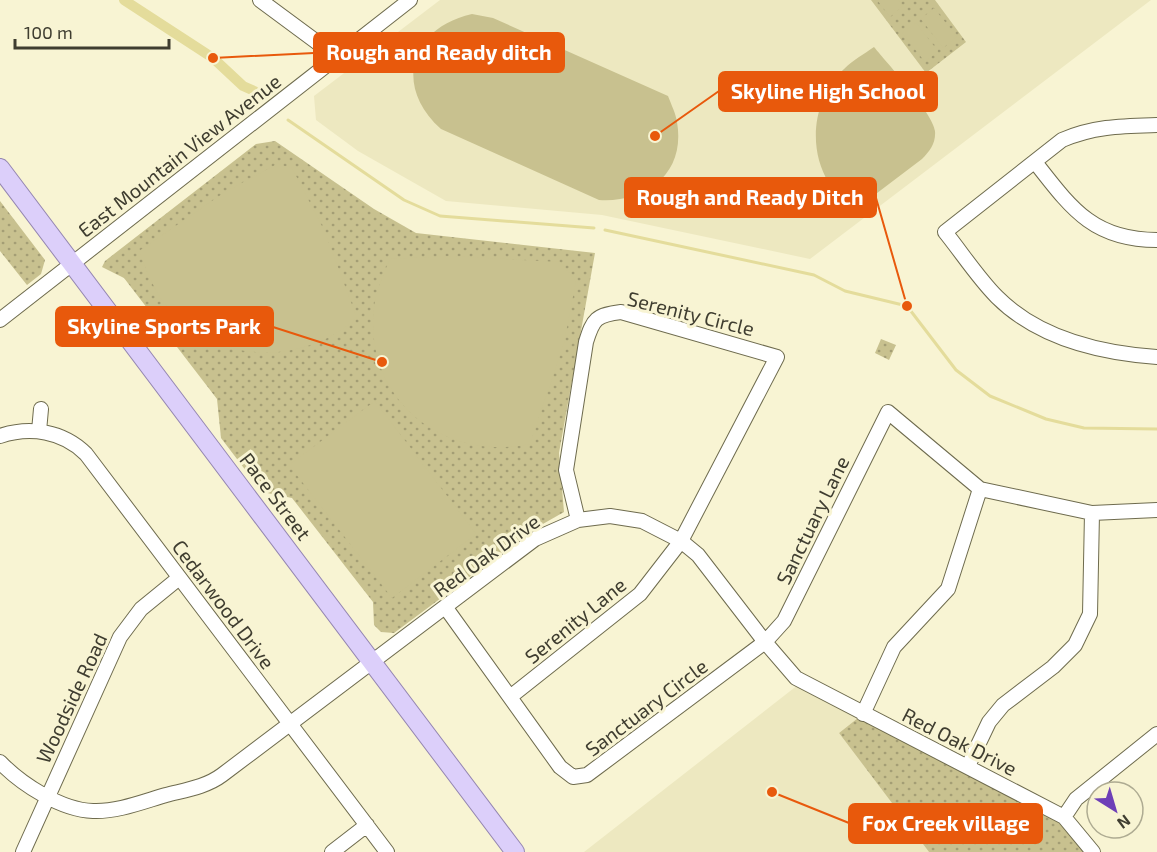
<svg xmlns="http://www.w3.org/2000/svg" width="1157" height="852" font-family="'Exo 2',sans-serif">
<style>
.built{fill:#ede8c0}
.grass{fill:url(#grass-dots)}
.pitch{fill:#c8c18f}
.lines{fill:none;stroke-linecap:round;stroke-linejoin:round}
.stream{stroke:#e4dc9b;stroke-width:3}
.canal{stroke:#e4dc9b;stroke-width:10}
.minor-casing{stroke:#6e6b4e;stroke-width:16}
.major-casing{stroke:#9587b1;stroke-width:20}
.minor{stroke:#fff;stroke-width:14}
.major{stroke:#dccffa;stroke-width:18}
.labels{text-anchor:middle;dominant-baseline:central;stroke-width:6;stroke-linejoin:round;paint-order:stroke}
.street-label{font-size:20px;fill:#3f3d30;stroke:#f8f4d3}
.leader{fill:none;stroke:#e8590c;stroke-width:2}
.callout-dot{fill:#e8590c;stroke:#f8f4d3;stroke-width:2}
.callout{fill:#e8590c;stroke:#e8590c;stroke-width:2}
.callout-label{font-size:21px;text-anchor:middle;font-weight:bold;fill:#fff}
</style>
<defs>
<pattern id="grass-dots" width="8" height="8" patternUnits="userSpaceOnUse" patternTransform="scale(1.5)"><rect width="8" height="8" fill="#c8c18f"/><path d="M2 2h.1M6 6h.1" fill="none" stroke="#a49e75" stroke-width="1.8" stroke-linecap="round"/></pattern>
</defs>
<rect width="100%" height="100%" fill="#f8f4d3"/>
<path class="built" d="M440 0H1151L810 259 602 215 446 201 358 151 316 120 314 96Z
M803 681 863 714 839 733 929 852H584Z"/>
<path class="grass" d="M871 0H935L966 42 926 73Z
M275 141 374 209 416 233 595 253 559 453 564 512 534 529 394 633 381 632 374 625 373 602 292 498 262 492 221 438 217 399 124 278 102 267 105 261 256 144Z
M0 201 45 260 41 274 27 285 0 251Z
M881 339 896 345 889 360 875 353Z
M863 714 1064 817 1093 852H929L839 733Z"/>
<path class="pitch" d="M877 0H898L903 6 890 17Z
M934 8 957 37 943 48 921 19Z
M472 14 493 18 668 96C671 104 676 114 677 122 686 174 646 203 599 200L441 129C393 86 410 28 472 14Z
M916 23 938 51 925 62 902 33Z
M874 47C887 63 933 113 935 131 936 143 930 151 922 159L852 212C845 203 836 194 829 183 807 148 813 98 844 69 853 60 864 54 874 47Z
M277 164 292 168 324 230 357 318C303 366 217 365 168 308 154 291 147 272 139 251L225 192Z
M451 256 560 262 576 281 564 343 530 444C449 461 372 407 373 321 373 298 381 279 390 259Z
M375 401 476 534 392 598 289 465Z"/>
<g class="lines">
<path class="stream" d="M288 120 404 200 440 216 594 228
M605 230 814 275 845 291 907 306 956 370 990 396 1046 419 1084 428 1157 429"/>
<path class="canal" d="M124 0 213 58 243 86 261 94"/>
<g class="minor-casing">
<path id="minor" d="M260 0 337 57
M1157 125C1123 126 1094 126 1062 140L945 232C962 253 978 278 997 297 1039 339 1100 353 1157 357
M1035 162C1071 208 1093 240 1157 240
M0 320 410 0
M39 431 41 409
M0 436C30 426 63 431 86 454L387 852
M446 608 560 767 573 777 587 775 765 642 784 621 888 412 980 489 1092 513 1157 510
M510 697 640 594 681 541 777 357 621 312C596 315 593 319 586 342L566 470 578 520
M863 714 894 647 948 589 980 489
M0 762C21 784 61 810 93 811 117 812 142 802 166 795 185 790 206 787 222 775L535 539 578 520 610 516 642 521 681 541 698 555 765 642 796 678 1064 817 1093 852
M968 766 989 722 1003 705 1053 667 1075 645 1090 614 1092 513
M1064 817 1076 799 1157 734
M23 852 120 637 141 609 179 578
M332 852 367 825"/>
</g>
<g class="major-casing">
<path id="major" d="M0 168 515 852"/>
</g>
<use href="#minor" class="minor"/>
<use href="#major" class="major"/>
</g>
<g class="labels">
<g class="street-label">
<text transform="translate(179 155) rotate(-38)">East Mountain View Avenue</text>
<text transform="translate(691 313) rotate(14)">Serenity Circle</text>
<text transform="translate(276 496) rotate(53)">Pace Street</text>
<text transform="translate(812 520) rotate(-64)">Sanctuary Lane</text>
<text transform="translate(486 555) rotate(-36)">Red Oak Drive</text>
<text transform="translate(224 604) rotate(53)">Cedarwood Drive</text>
<text transform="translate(575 620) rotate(-39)">Serenity Lane</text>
<text transform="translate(71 698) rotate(-65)">Woodside Road</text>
<text transform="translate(646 707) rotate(-37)">Sanctuary Circle</text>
<text transform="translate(960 741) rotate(27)">Red Oak Drive</text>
</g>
</g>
<path class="leader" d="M213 58L314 53M655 136L719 91M907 306L876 198M382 362L273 327M772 792L849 823"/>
<g class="callout-dot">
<circle cx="213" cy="58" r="6"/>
<circle cx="655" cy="136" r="6"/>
<circle cx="907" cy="306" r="6"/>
<circle cx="382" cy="362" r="6"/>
<circle cx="772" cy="792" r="6"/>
</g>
<g class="callout">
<rect x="314" y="33" width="250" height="39" rx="6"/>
<rect x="719" y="72" width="218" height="39" rx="6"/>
<rect x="625" y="178" width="251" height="39" rx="6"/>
<rect x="56" y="307" width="217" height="39" rx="6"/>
<rect x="849" y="804" width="193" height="39" rx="6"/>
</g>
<g class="callout-label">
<text x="439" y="60">Rough and Ready ditch</text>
<text x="828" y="99">Skyline High School</text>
<text x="750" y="205">Rough and Ready Ditch</text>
<text x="164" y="334">Skyline Sports Park</text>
<text x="946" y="831">Fox Creek village</text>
</g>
<g transform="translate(1115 810) rotate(143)"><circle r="28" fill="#f8f4d3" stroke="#aeab92" stroke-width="1.5"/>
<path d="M0-4.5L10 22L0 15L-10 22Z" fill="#6e3fb7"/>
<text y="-9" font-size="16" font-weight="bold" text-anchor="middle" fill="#3f3d30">N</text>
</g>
<path d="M15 39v9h154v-9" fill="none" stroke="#3f3d30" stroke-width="3"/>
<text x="24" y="39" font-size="18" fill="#3f3d30" stroke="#f8f4d3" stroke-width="4.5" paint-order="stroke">100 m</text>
</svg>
